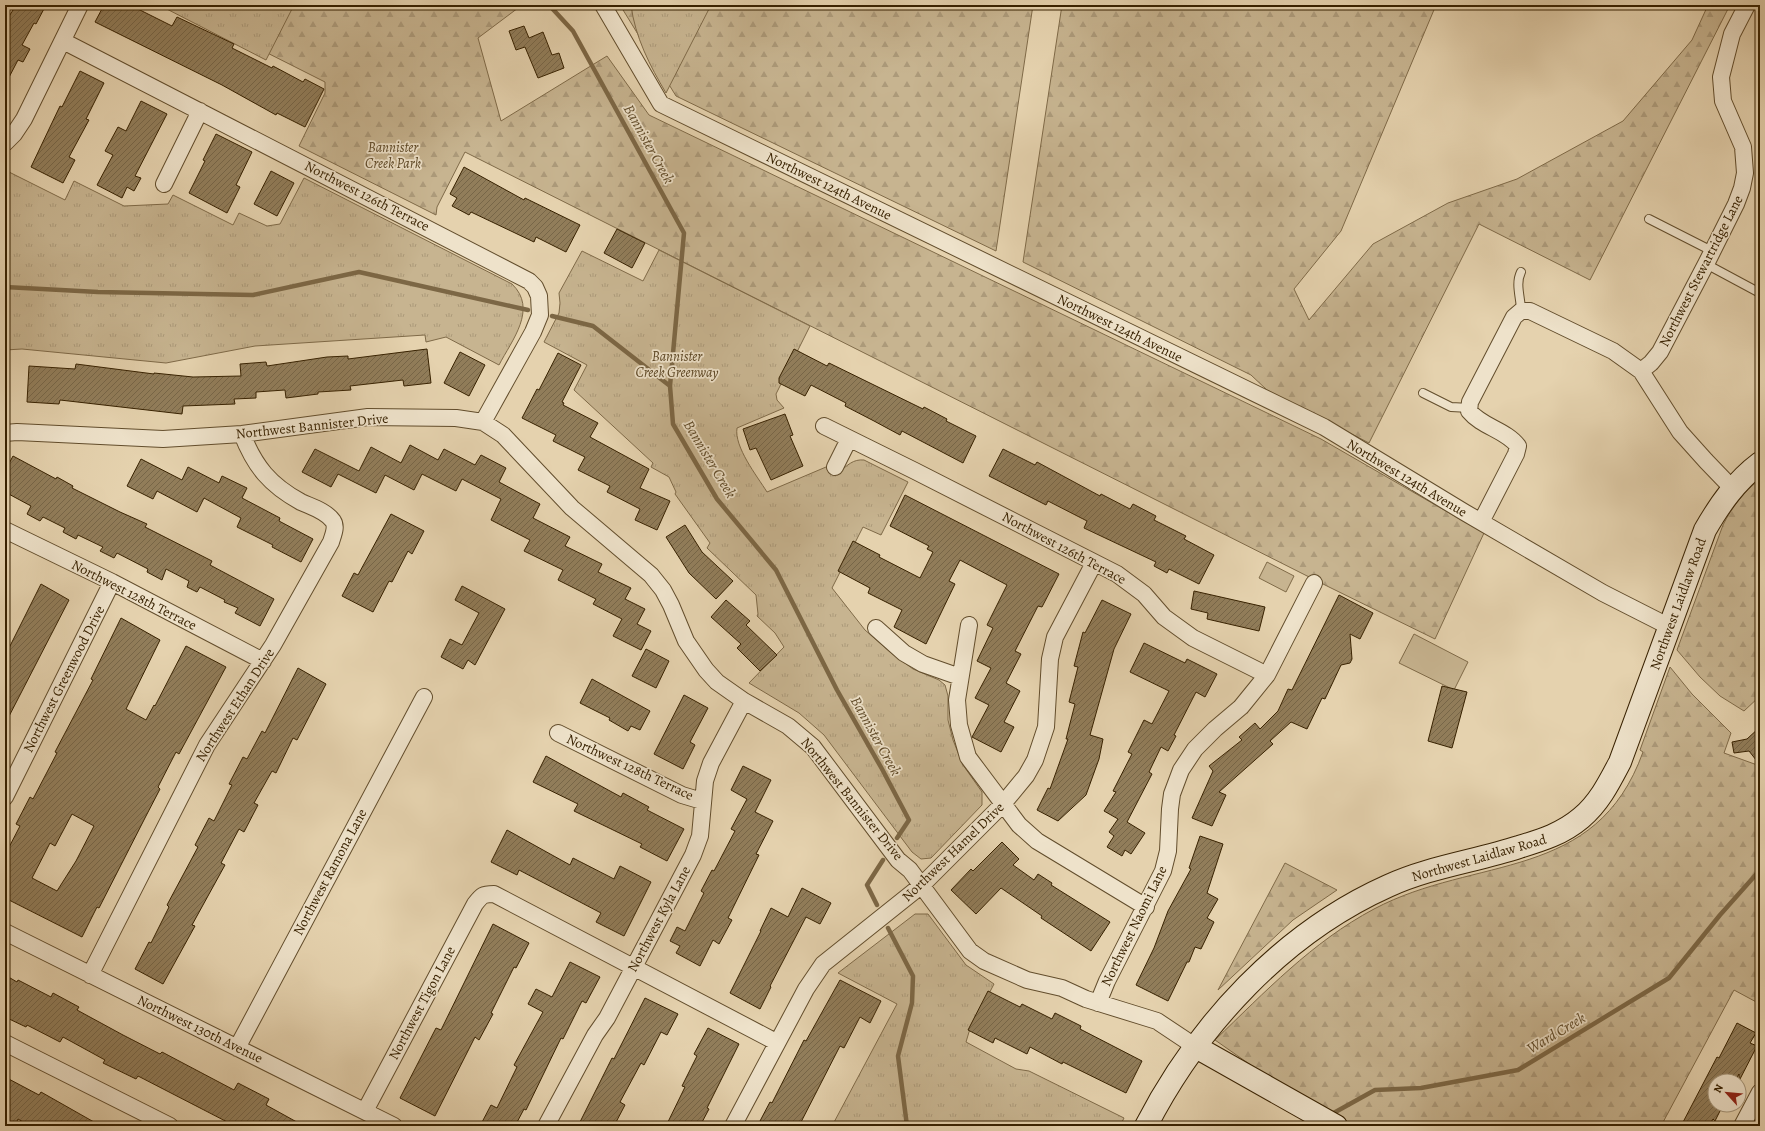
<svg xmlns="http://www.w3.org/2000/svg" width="1765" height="1131" font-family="Alegreya,serif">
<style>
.grass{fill:#c7b490;stroke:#7f6a48}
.forest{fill:url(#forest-firs);stroke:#7f6a48}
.park{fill:url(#park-tufts);stroke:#7f6a48}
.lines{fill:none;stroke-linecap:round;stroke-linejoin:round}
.stream{stroke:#7c6745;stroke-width:4.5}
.building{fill:url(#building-hatch);stroke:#372100;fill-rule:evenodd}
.lane-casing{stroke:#624d2c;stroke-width:10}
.street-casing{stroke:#624d2c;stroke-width:18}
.secondary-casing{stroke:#372100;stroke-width:24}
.lane{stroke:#eee2ca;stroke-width:8}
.street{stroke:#eee2ca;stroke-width:16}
.secondary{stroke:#eee2ca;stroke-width:22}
.labels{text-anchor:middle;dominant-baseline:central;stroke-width:3.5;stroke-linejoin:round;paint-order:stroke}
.park-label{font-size:14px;font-style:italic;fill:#5b4624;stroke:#eee2ca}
.street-label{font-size:14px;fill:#372100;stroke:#eee2ca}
.water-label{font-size:15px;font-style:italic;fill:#5f4a28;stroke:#eee2ca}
</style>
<defs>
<pattern id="forest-firs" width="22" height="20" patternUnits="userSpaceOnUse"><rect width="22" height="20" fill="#c7b490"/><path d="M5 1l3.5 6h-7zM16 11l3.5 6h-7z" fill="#ac9a7a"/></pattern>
<pattern id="park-tufts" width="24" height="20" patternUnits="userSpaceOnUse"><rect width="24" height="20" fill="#c7b490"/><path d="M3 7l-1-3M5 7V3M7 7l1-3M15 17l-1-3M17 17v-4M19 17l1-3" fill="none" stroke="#ac9a7a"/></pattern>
<pattern id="building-hatch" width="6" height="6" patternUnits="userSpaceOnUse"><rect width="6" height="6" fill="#917d5a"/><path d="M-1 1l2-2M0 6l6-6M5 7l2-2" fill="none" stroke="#776648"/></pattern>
</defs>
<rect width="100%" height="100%" fill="#e5d2ae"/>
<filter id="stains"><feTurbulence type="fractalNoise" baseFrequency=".005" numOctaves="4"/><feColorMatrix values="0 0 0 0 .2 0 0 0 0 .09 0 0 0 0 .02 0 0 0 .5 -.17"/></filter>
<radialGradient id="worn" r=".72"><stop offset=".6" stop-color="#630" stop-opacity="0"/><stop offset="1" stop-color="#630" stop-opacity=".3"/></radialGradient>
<path class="grass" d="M1267 562 1294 576 1286 592 1259 578Z
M1414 634 1468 662 1454 690 1399 663Z"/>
<path class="forest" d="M172 5H522L478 38 501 121 607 56 649 115 1321 439 1484 533 1435 639 1329 587 465 152 437 207 436 215 299 146 325 93V82Z
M620 5H1033L996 251 676 96Z
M1062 5H1436L1341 231 1294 289 1309 320 1373 244 1448 203 1517 179 1623 121 1692 40 1708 5H1730L1590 280 1479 224 1369 443 1267 390 1251 375 1023 262Z
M1760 479V696L1744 711 1720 696 1700 677 1677 650 1723 525C1732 507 1744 492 1760 479Z
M1670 667 1692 694 1731 733 1724 753 1760 766V1004L1734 990 1661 1126H1338L1215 1040C1265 992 1312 942 1374 909 1476 855 1596 883 1643 752L1640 750Z
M1285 863 1337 890 1293 920 1218 990Z"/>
<path class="park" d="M159 5H294L266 60Z
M631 5H711L666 93C650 66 635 37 631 5Z
M5 170 65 200 74 181 124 206 168 204 173 195 233 225 239 213 267 226 280 224 304 178 512 284C538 309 512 340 499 365L446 337 426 342 425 335 255 346 166 363 22 349 5 350Z
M659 250 810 326 776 394 777 400 784 408 737 428C734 447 757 476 767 492L826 467 839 472C848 465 853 459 864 460L908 482 881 535 863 527 832 588 865 630 890 652 913 669 939 680 945 685 948 696V720L953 740 963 765 982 792V805L931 858 921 859 912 852 824 735 799 713 749 683 784 647 775 633 757 616 758 614 756 595 707 548 710 543 675 494 676 492 669 477 651 467 653 463 574 390 587 365 544 342 559 313 560 303 559 293 582 251 643 281Z
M915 914H928L966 965 994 984 969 1032 966 1042 1016 1069 1029 1071 1124 1118 1120 1126H832L897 1004 838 973Z"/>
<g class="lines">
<path class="stream" d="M549 5 573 31 684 233 670 386 673 424 717 499 776 570 837 690 882 769 909 820 897 838
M5 287 98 292 253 295 359 272 528 310
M552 316 593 326 670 386
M877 905 867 885 883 860
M888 928 913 976 912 1003 898 1056 907 1126
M1330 1115 1375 1090 1421 1088 1518 1070 1669 978 1720 915 1760 870"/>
</g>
<path class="building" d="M16 5H46L36 24 34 23 22 45 30 49 23 62 18 60 5 85V23Z
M104 5H130L172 26 177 17 234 44 232 48 272 68 273 66 303 82 305 79 324 89 305 127 277 113 276 115 222 85 95 22Z
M524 26 529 38 543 32 552 55 559 53 564 68 538 78 525 47 516 50 509 31Z
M80 71 104 83 86 119 89 120 69 157 75 160 63 183 31 167 60 106 62 107Z
M141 101 167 114 135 176 141 178 134 191 127 187 122 198 97 185 113 155 105 151 118 127 126 131Z
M216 134 252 152 236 185 240 187 227 213 189 193 205 161 203 160Z
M464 167 524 200 525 198 580 225 566 252 536 237 534 242 471 212 469 215 452 206 457 198 450 194Z
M271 171 294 183 277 216 254 204Z
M617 229 645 243 632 268 604 253Z
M427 349 431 383 404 386 403 380 350 386 351 390 318 392V394L286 398 285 390 256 392V398L234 399 235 404 183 406 182 414 60 400 59 404 27 402 29 366 75 369 76 364 154 374V373L193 377 241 376 240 364 266 362 267 366 327 357 348 356V359Z
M794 349 827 366 829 363 923 409 924 407 947 419 946 421 976 436 963 463 902 431 900 435 874 421 845 406 846 403 811 385 805 396 779 383V378Z
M460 352 485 365 469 396 444 383Z
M558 353 581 365 562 402 564 403 563 405 598 423 590 437 649 469 640 488 670 501 657 530 635 520 640 509 607 492 610 486 578 470 585 457 553 441 556 435 522 418 537 389 539 390Z
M785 414 793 435 790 436 803 466 771 480 756 448 750 450 743 429Z
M410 445 438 460 444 449 475 465 481 455 506 468 499 482 540 504 533 518 570 537 565 546 602 564 598 572 631 588 625 599 645 609 637 624 651 631 641 650 613 636 622 619 593 604 596 599 558 580 563 570 524 551 530 540 491 520 501 499 462 479 456 491 422 474 414 490 385 475 376 493 338 474 331 487 302 472 315 449 359 471 371 447 401 463Z
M1003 449 1035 465 1037 462 1100 496 1101 494 1130 509 1133 504 1156 516 1154 520 1186 536 1184 539 1214 555 1199 584 1169 569 1167 573 1154 566 1156 562 1084 528 1087 521 1048 501 1046 505 989 476Z
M13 456 56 479 57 477 73 486 72 488 120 512 147 524 145 527 212 561 210 565 274 599 260 626 235 613 238 608 224 602 225 600 200 587 197 592 187 587 189 581 166 569 162 580 147 572 148 569 117 553 114 558 100 551 103 547 78 535 76 539 63 532 65 528 43 517 40 521 27 514 31 506 5 492V471Z
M141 459 182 480 188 467 219 483 222 476 247 488 242 498 280 518 279 521 313 539 301 562 272 547 273 545 237 527 241 518 204 498 197 512 157 491 153 499 127 486Z
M905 495 1059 574 1042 607 1038 606 1015 651 1021 654 1006 683 1020 691 1004 722 1014 727 1001 752 972 737 989 705 975 698 991 668 977 661 993 628 987 625 1007 585 960 560 949 581 955 584 926 644 894 627 902 610 868 593 870 588 838 571 853 541 880 555 879 557 920 578 933 552 927 549 929 546 890 526Z
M391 514 424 531 412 554 408 551 392 582 389 581 373 612 342 596 354 573 358 575Z
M685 525 702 552 733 581 716 599 689 573 666 537Z
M41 584 69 600 5 724V656Z
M462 586 505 609 475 665 468 660 463 669 441 657 450 639 462 645 479 613 455 600Z
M1194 591 1265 607 1259 631 1207 619 1208 613 1191 609Z
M1339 595 1373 613 1360 639 1350 634 1352 659 1350 663 1341 665 1325 699 1322 698 1307 729 1291 722 1270 741 1273 744 1219 792 1226 795 1212 826 1192 818 1213 771 1209 766 1242 740 1239 737 1255 723 1260 729 1278 711 1288 689 1292 690Z
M726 600 750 621 746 625 777 655 760 671 737 648 741 644 711 617Z
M1102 600 1131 614 1114 649 1090 735 1103 739 1099 759 1086 795 1058 821 1037 810 1048 788 1050 789 1068 739H1066L1075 704 1069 702 1078 667 1074 666 1083 632 1085 633Z
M121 618 160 640 126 709 146 720 154 705 155 706 186 646 226 667 179 754 176 752 158 787 160 789 146 816 99 908 97 907 82 937 5 898V855L20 826 16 824 30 797 33 799 57 753 55 752 93 680 91 679ZM72 814 94 826 76 861 57 891 32 878 50 843 55 846Z
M1144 643 1185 663 1187 659 1217 674 1205 697 1196 692 1174 735 1176 736 1168 751 1161 747 1149 772 1152 774 1127 822 1145 833 1131 854 1125 850 1122 856 1107 847 1114 836 1109 832 1118 819 1104 811 1116 792 1113 791 1132 754 1128 752 1144 720 1152 724 1169 691 1130 672Z
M646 649 669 661 656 688 632 676Z
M298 668 326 684 297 740 293 738 276 773 272 771 254 803 258 805 244 832 239 829 221 863 225 865 192 925 195 926 163 984 135 969 149 942 151 943 169 907 167 905 198 847 195 845 209 818 214 821 232 785 229 784 243 757 247 759 262 731 265 733Z
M592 679 650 711 640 730 631 726 628 731 609 720 610 718 580 703Z
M1442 686 1467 692 1452 748 1428 741Z
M684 695 708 708 690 742 695 745 683 769 654 754Z
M1760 727V765L1749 751 1734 753 1732 742 1747 739Z
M546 756 621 797 623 793 649 807 647 810 684 829 667 861 640 847 642 844 574 811 578 804 533 782Z
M743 766 771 780 755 812 773 821 756 854 759 855 728 918 732 920 719 944 713 940 700 966 676 953 680 946 670 941 677 927 685 931 704 893 701 891 712 870 714 871 735 831 731 829 747 799 731 790Z
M507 830 570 865 573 858 614 879 620 866 651 882 624 936 596 922 601 913 519 870 517 875 491 862Z
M1200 836 1223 844 1207 893 1218 899 1207 918 1214 922 1201 949 1195 947 1189 962H1187L1168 1001 1136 985 1154 948 1168 911 1191 869 1189 868Z
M1002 842 1019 859 1013 865 1034 880 1038 874 1052 883 1051 885 1110 922 1091 951 1041 918 1042 916 1001 888 976 914 951 890 971 869 973 871Z
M802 888 831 903 820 924 806 917 770 986 771 987 760 1009 730 993 761 931H760L771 908 788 917Z
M493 924 529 943 516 968 514 967 491 1013 493 1014 479 1040 475 1037 435 1116 400 1098 436 1028 441 1030Z
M570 962 600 977 586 1003 582 1001 563 1039 561 1038 526 1110 524 1109 515 1126H480L491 1105 497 1108 517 1067 514 1065 543 1012 528 1004 536 989 552 997Z
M5 975 17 982 18 980 51 997 53 993 79 1007 77 1010 123 1035 160 1054 162 1052 234 1090 238 1083 269 1099 266 1105 304 1126H235L138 1076 136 1079 103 1063 105 1060 63 1037 60 1042 27 1025 26 1027 5 1017Z
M840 980 881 1001 870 1023 860 1017 844 1048 840 1046 799 1126H769L760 1121 770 1102 772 1103 804 1040 806 1041Z
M988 991 1020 1007 1022 1004 1052 1019 1055 1013 1081 1026 1080 1029 1142 1061 1126 1093 1063 1062 1062 1064 1030 1047 1027 1054 995 1038 993 1043 968 1030Z
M645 998 678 1014 667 1035 661 1032 644 1065 641 1063 620 1102 625 1105 614 1126H578L612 1058 614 1059Z
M1737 1023 1756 1033 1750 1043 1757 1046 1739 1081V1074L1735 1081H1715V1105H1723L1715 1121 1713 1119 1709 1126H1681L1717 1057 1719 1058Z
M708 1028 739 1044 707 1108 709 1109 700 1126H666L685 1087 682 1086 697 1056 694 1054Z
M5 1077 39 1095 41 1092 101 1126H30L18 1119 15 1126H10L5 1124Z"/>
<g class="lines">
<g class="lane-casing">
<path id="lane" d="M1649 219 1712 251
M1706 264 1760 293
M1521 272C1515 284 1521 298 1521 311
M1423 393 1451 407 1470 408"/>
</g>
<g class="street-casing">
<path id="street" d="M603 5 661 104 1324 427 1464 512 1603 593 1670 627
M63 41 529 281 535 287 539 296 540 315 533 332 483 422
M5 143 14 134 24 119 80 5
M164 184 200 111
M1641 371 1651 363 1660 352 1706 264 1736 204 1742 188 1745 173 1743 147 1723 101 1721 77 1732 34 1747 5
M824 426 915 471 1117 574 1144 594 1164 617 1193 638 1267 675
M5 433 17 432 163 439 242 434 368 417 456 418 483 422 503 435 572 508 651 575 663 590 671 605 686 641 706 670 717 682 744 701 788 726 813 747 898 860 910 870 970 951 984 961 1027 980 1062 988 1086 999 1157 1021 1196 1047
M835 467 849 439
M1481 522 1516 454 1518 446C1506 430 1482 427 1469 411L1470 402 1514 317 1521 311H1530L1613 351 1641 371 1680 432 1706 461 1732 488
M5 530 112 582 263 661
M969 625 957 700 959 725 968 757 1019 825 1037 841 1146 907
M876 628 904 653 923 664 960 677
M558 733 682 795 702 801
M5 797 112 582
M5 932 394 1126
M90 975 207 745 273 645 331 542C333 535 337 527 333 521 326 511 312 507 301 502 270 485 255 467 242 434
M1098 1003 1107 981 1163 871 1168 851 1170 809 1172 794 1181 770 1195 749 1215 729 1241 707 1267 675 1314 583
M5 1043 170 1126
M237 1048 424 697
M365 1111 475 904C482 895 483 894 494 894L776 1042
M546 1126 595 1035 607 1018 693 855 700 836 705 781 711 763 744 701
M733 1126 806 989 823 964 922 885 1002 805 1026 776 1035 760 1046 727 1050 659 1055 637 1094 563
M1742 1126 1760 1092"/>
</g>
<g class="secondary-casing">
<path id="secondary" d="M1196 1047 1336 1126
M1146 1126C1198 1025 1283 933 1388 886 1429 867 1476 861 1519 847 1542 840 1562 834 1581 818 1599 803 1609 783 1620 762L1705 530C1720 504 1736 481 1760 463"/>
</g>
<use href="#lane" class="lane"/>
<use href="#street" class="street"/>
<use href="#secondary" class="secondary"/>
</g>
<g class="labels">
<g class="park-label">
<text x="393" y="147">Bannister<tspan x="393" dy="16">Creek Park</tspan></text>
<text x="677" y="356">Bannister<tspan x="677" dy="16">Creek Greenway</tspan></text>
</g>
<g class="street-label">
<text transform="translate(829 186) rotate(26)">Northwest 124th Avenue</text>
<text transform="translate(367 196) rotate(27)">Northwest 126th Terrace</text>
<text transform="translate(1701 271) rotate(-63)">Northwest Stewartridge Lane</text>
<text transform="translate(1120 328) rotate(26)">Northwest 124th Avenue</text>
<text transform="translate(312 426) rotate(-6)">Northwest Bannister Drive</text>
<text transform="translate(1407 478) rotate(31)">Northwest 124th Avenue</text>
<text transform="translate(1064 548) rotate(28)">Northwest 126th Terrace</text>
<text transform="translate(134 595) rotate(27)">Northwest 128th Terrace</text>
<text transform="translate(1678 604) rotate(-70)">Northwest Laidlaw Road</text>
<text transform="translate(64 679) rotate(-63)">Northwest Greenwood Drive</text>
<text transform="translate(235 705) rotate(-57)">Northwest Ethan Drive</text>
<text transform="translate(630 767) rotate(25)">Northwest 128th Terrace</text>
<text transform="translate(852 799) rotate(51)">Northwest Bannister Drive</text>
<text transform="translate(953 852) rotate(-44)">Northwest Hamel Drive</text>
<text transform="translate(1479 858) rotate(-16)">Northwest Laidlaw Road</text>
<text transform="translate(330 872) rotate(-62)">Northwest Ramona Lane</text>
<text transform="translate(659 919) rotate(-62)">Northwest Kyla Lane</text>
<text transform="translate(1134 926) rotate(-64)">Northwest Naomi Lane</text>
<text transform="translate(422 1003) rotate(-62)">Northwest Tigon Lane</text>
<text transform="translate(200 1029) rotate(26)">Northwest 130th Avenue</text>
</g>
<g class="water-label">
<text transform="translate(649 144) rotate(61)">Bannister Creek</text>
<text transform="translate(710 459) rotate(59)">Bannister Creek</text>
<text transform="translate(876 736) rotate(61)">Bannister Creek</text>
<text transform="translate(1556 1033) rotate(-31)">Ward Creek</text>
</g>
</g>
<rect width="1765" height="1131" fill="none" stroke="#e5d2ae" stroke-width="20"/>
<rect x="6" y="6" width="1753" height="1119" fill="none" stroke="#372100" stroke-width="2"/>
<rect x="10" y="10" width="1745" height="1111" fill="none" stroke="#372100"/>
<g transform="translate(1727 1093) rotate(297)"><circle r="19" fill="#eee2ca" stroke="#a59579"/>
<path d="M0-3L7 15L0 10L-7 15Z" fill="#8f2418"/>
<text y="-6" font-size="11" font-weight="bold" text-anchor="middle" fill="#372100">N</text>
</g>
<rect width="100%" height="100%" filter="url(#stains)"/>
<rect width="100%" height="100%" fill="url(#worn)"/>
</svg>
